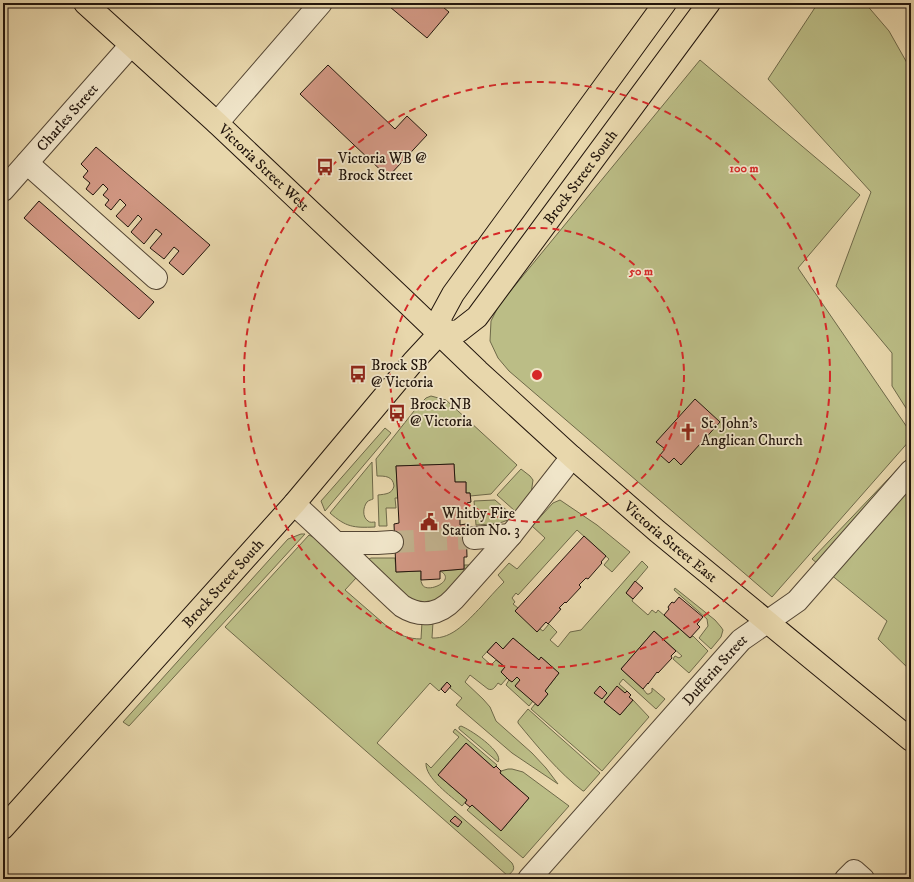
<svg xmlns="http://www.w3.org/2000/svg" width="914" height="882" font-family="'IM FELL DW Pica',serif">
<style>
.green{fill:#bbbd86;stroke:#6e6949}
.building{fill:#d29884;stroke:#22150c}
.lines{fill:none;stroke-linecap:round;stroke-linejoin:round}
.minor-tunnel{stroke:#c0b08c;stroke-width:22;stroke-dasharray:22 11;stroke-linecap:butt}
.minor-casing{stroke:#544634;stroke-width:24}
.major-casing{stroke:#22150c;stroke-width:24}
.minor{stroke:#f0e5c9;stroke-width:22}
.major{stroke:#e8d7ac;stroke-width:22}
.rail{stroke:#22150c;stroke-width:3;stroke-dasharray:7 7;stroke-linecap:butt}
.ring{fill:none;stroke:#d62828;stroke-width:2;stroke-dasharray:7 5}
.labels{text-anchor:middle;dominant-baseline:central;stroke-width:3.5;stroke-linejoin:round;paint-order:stroke}
.street-label{font-size:15px;fill:#22150c;stroke:#f0e5c9}
.poi-label{font-size:15px;fill:#22150c;stroke:#f0e5c9;text-anchor:start}
.centre{fill:#d62828;stroke:#f0e5c9;stroke-width:2}
.ring-label{font-size:12px;text-anchor:middle;font-weight:bold;fill:#d62828;stroke:#f0e5c9;stroke-width:3.5;stroke-linejoin:round;paint-order:stroke}
</style>
<rect width="100%" height="100%" fill="#e8d7ac"/>
<filter id="stains"><feTurbulence type="fractalNoise" baseFrequency=".005" numOctaves="4"/><feColorMatrix values="0 0 0 0 .2 0 0 0 0 .09 0 0 0 0 .02 0 0 0 .5 -.17"/></filter>
<radialGradient id="worn" r=".72"><stop offset=".6" stop-color="#630" stop-opacity="0"/><stop offset="1" stop-color="#630" stop-opacity=".3"/></radialGradient>
<path class="green" d="M818 3H865L889 31 911 70V416L892 386V353L836 286 871 192 768 79Z
M700 60 860 195 798 268 911 433V439L772 597 509 371 498 358 490 341 491 321 499 305Z
M431 396 446 400 517 465 491 494 470 496V493H466V482H455L454 464 396 466 398 498H395L396 508H386L387 526H379L378 495C386 494 392 494 394 486 393 476 385 476 377 476L376 459 418 406 426 398Z
M385 428 391 433 325 511 321 501Z
M911 455V671L878 639 887 621 812 559Z
M372 462 373 499C371 500 369 500 367 502 363 507 362 517 368 521 370 523 373 522 375 522V527C353 528 346 527 330 513Z
M521 469 530 476 533 480 531 494 517 511H515L497 495Z
M495 500 511 514V518C501 525 488 524 476 525L474 501Z
M560 500 597 525 630 552 612 572 604 565 609 559 577 530 518 595 516 593 512 598 515 602 513 604 518 608 515 611 543 631 549 624 557 632 550 640 558 647 570 632 581 630 642 561 648 567 626 593 633 599 632 601 648 615 652 610 656 613 658 610 690 638 693 636 708 651 689 673 673 659 675 656 679 658 682 656 654 631 621 669 643 689 647 694H649L652 692V688L665 699 656 709 623 679 619 684 627 691 625 693 617 687 604 702 620 715 633 700 649 717 602 771 531 709 535 704 538 706 548 694 545 691 559 673 542 658 539 660 513 638 503 649 495 643 482 657 491 665 496 660 505 667 501 672 507 678 501 685 498 683C495 687 493 691 488 689L470 675 465 682 483 699 490 707 496 721 532 753 546 768 558 784 512 753 456 705 462 698 450 688 451 686 447 682 439 691 430 683 377 743 482 835 512 863C516 870 512 871 508 876L225 627 309 535 315 538 353 573 356 578 345 590 390 629C399 635 409 639 421 639L422 622H433L432 638C453 639 467 621 481 607 488 599 496 590 504 582L498 575 509 563 517 569 545 538 532 526 553 503Z
M301 534H305L129 726 123 722 288 539Z
M371 558H395L396 572 421 571C421 575 420 581 422 584 426 595 458 580 440 571L464 569V565H472L444 596 427 605 412 602 368 560 369 559Z
M675 588 715 620 721 627 723 630 721 637 711 649 699 638 708 626 707 619 674 590Z
M517 677 520 680 515 686 533 701 529 706 506 685 509 680 512 682Z
M528 709 600 773 584 791H583C559 773 537 746 518 723V721Z
M461 726C471 730 494 746 498 756 499 759 499 759 498 762L459 729V727Z
M455 729 497 765 494 768 466 743 438 775 467 800 462 806C451 796 425 778 426 763L431 768 459 737 453 732Z
M508 769H512L523 772 569 806 523 858 467 810 472 805 502 830 529 798 500 773 501 771Z"/>
<path class="building" d="M394 3H438L449 12 427 38 390 7Z
M328 65 395 129 407 116 427 135 388 177 300 94Z
M96 147 210 245 183 275 169 263 179 251 174 247 164 259 150 248 162 234 156 229 144 244 131 232 142 219 138 215 128 227 116 216 126 205 120 199 111 210 105 205 109 200 103 195 108 189 103 184 93 195 86 189 90 183 83 177 88 171 81 164Z
M39 201 154 302 139 319 24 218Z
M695 399 720 422 681 465 674 458 669 463 660 455 665 449 656 442Z
M454 464 455 482H466V493H470L471 502 467 503V512H465L466 518 460 519V525L466 524V526L467 557H464V569L440 571V579L421 580V571L396 572 394 524 399 523 396 466Z
M584 536 606 556 601 562 602 563 588 579 586 578 579 585 581 587 566 603 565 602 559 608 561 609 548 624 546 622 537 632 515 611Z
M635 581 643 588 633 599 626 593Z
M679 597 703 617 697 624 700 627 690 638 664 615 669 609 668 607 671 603 672 602 674 603Z
M654 631 676 651 671 656 672 658 658 673 657 672 648 684V683L643 689 621 669Z
M513 638 539 660 541 657 559 673 545 691 548 694 538 706 515 686 520 680 517 677 512 682 509 680 501 672 505 667 487 652 496 642 503 649Z
M447 682 451 686 445 693 441 689Z
M600 686 607 693 602 699 594 693Z
M617 686 625 693 627 691 631 695 629 697 633 700 620 715 604 702Z
M466 743 494 768 496 766 501 771 500 773 529 798 501 831 472 805 470 807 465 803 467 800 438 775Z
M455 816 462 822 458 827 450 821Z"/>
<g class="lines">
<path class="minor-tunnel" d="M392 542 474 538"/>
<g class="minor-casing">
<g id="minor">
<path d="M217 123 321 3"/>
<path d="M27 163 156 278"/>
<path id="s1" d="M3 190 131 45"/>
<path d="M294 504C331 537 366 573 402 606 421 618 439 615 454 599L511 535 572 457"/>
<path d="M474 538 511 535"/>
<path d="M336 543H377L392 542"/>
<path id="s2" d="M529 879 741 640 797 601 911 471"/>
<path d="M846 879 854 871 863 879"/>
</g>
</g>
<g class="major-casing">
<g id="major">
<path id="s3" d="M85 3 217 123 405 301 478 371 572 457 657 531 911 740"/>
<path id="s4" d="M439 334 459 331 477 317 709 3"/>
<path id="s5" d="M3 828 294 504 413 362 439 334 441 316 453 294 665 3"/>
</g>
</g>
<use href="#minor" class="minor"/>
<use href="#major" class="major"/>
<path class="rail" d="M907 3 911 13"/>
</g>
<g class="ring">
<circle cx="537" cy="375" r="147"/>
<circle cx="537" cy="375" r="293"/>
</g>
<defs>
<g id="bus-bare" transform="scale(1.38)"><path d="M-5-6H5V4H4V6H2V4H-2V6H-4V4H-5ZM-3.5-4V0h7V-4ZM-3.5 1.2v1.5H-2V1.2ZM2 1.2v1.5H3.5V1.2Z" fill="#8f2418" stroke="#f0e5c9" stroke-width="2.5" paint-order="stroke"/></g>
<g id="church-bare" transform="scale(1.38)"><path d="M-1.2-6h2.4v3.5h3.3v2.4h-3.3V6h-2.4V-.1h-3.3v-2.4h3.3Z" fill="#8f2418" stroke="#f0e5c9" stroke-width="2.5" paint-order="stroke"/></g>
<g id="civic-bare" transform="scale(1.38)"><path d="M-.6-6.5H3V-4.5H.6V-3L4-1V1h2V6H-6V1h2V-1L-.6-3ZM-1.2 2.5V6h2.4V2.5Z" fill="#8f2418" stroke="#f0e5c9" stroke-width="2.5" paint-order="stroke"/></g>
</defs>
<g fill-rule="evenodd">
<use href="#bus-bare" x="325" y="167"/>
<use href="#bus-bare" x="358" y="374"/>
<use href="#bus-bare" x="397" y="413"/>
<use href="#church-bare" x="688" y="432"/>
<use href="#civic-bare" x="429" y="522"/>
</g>
<g class="labels">
<g class="street-label">
<text stroke="none"><textPath href="#s1" startOffset="97">Charles Street</textPath></text>
<text stroke="none"><textPath href="#s3" startOffset="243">Victoria Street West</textPath></text>
<text stroke="none"><textPath href="#s4" startOffset="217">Brock Street South</textPath></text>
<text stroke="none"><textPath href="#s3" startOffset="796">Victoria Street East</textPath></text>
<text stroke="none"><textPath href="#s5" startOffset="329">Brock Street South</textPath></text>
<text stroke="none"><textPath href="#s2" startOffset="280">Dufferin Street</textPath></text>
</g>
<g class="poi-label">
<text x="338" y="158">Victoria WB @<tspan x="338" dy="17">Brock Street</tspan></text>
<text x="371" y="365">Brock SB<tspan x="371" dy="17">@ Victoria</tspan></text>
<text x="410" y="404">Brock NB<tspan x="410" dy="17">@ Victoria</tspan></text>
<text x="701" y="423">St. John's<tspan x="701" dy="17">Anglican Church</tspan></text>
<text x="442" y="513">Whitby Fire<tspan x="442" dy="17">Station No. 3</tspan></text>
</g>
</g>
<circle cx="537" cy="375" r="6" class="centre"/>
<g class="ring-label">
<text x="744" y="172">100 m</text>
<text x="641" y="275">50 m</text>
</g>
<rect width="914" height="882" fill="none" stroke="#e8d7ac" stroke-width="16"/>
<rect x="4" y="4" width="906" height="874" fill="none" stroke="#22150c" stroke-width="2"/>
<rect x="8" y="8" width="898" height="866" fill="none" stroke="#22150c"/>
<rect width="100%" height="100%" filter="url(#stains)"/>
<rect width="100%" height="100%" fill="url(#worn)"/>
</svg>
